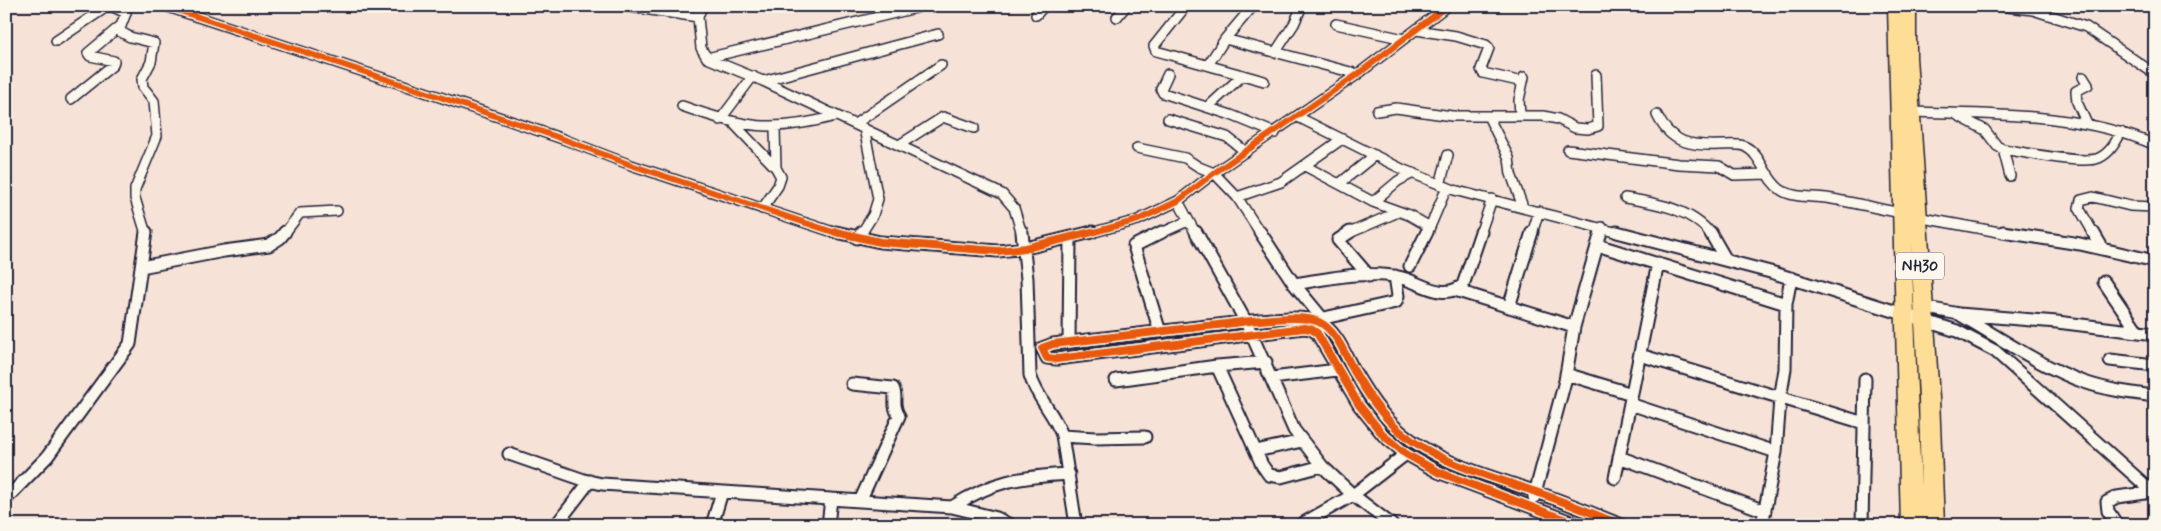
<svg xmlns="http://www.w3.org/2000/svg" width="2161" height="531" font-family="Mynerve,sans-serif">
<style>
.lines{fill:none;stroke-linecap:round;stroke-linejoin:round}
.minor-far1-casing{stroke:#22223b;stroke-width:12}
.minor-casing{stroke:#22223b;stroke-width:15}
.trunk-casing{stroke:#22223b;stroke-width:3}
.minor-far1{stroke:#fbf7ec;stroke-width:9}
.minor{stroke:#fbf7ec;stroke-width:11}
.trunk{fill:#fedd96;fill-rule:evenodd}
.cycleway-far1-casing{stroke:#fbf7ec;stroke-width:9}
.cycleway-casing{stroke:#fbf7ec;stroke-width:11}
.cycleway-far1{stroke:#e8590c;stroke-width:6}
.cycleway{stroke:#e8590c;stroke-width:8}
.labels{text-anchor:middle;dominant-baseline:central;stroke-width:4.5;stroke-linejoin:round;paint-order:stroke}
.shield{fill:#fbf7ec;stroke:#636270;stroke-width:1}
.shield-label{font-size:16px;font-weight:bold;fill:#22223b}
</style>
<rect width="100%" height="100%" fill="#f6e2d6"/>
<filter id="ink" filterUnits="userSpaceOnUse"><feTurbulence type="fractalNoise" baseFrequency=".02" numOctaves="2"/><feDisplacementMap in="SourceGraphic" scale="10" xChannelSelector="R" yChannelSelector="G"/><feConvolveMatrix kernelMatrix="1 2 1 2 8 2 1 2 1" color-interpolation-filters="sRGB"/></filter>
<g filter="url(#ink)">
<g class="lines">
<g class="minor-far1-casing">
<path id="minor-far1" d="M111 6 126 13 119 31 130 37 154 43 151 62 142 79 143 87 154 101 157 136 135 189V198L146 234
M165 6 437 96 563 139 631 165 839 234
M623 6 698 17
M702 6 698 17 701 48 707 58 763 81 1002 194 1014 208 1022 234
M1186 6 1154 46 1156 51 1264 81
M1733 6H1748
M2000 6 2033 10 2086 27 2155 74
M1036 15 1044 6
M1117 17 1126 6
M1336 24 1404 39
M1416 30 1456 36 1486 45 1489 48 1481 69 1483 73 1523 82
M1225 39 1358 74
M56 41 108 6
M1275 53 1294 24 1302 6
M707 58 916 8
M1208 65 1225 39 1253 6
M1168 74 1161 89 1163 93 1231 115 1275 133
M2083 77 2088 85 2076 91 2077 102 2087 124
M763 81 938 34
M71 99 113 65 114 61 90 56 88 53 119 27
M682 106C744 128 772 133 836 116
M1208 107 1243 75
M1377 111 1396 108 1452 116H1543L1558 119 1575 128 1588 129 1598 126 1596 75
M1913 112C1993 115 2080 112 2155 145
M1520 115 1519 100 1524 77
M1657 115C1671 144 1691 146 1721 145 1729 145 1737 144 1744 146 1762 154 1765 180 1781 190 1793 198 1811 196 1826 198 1851 202 1876 208 1901 213
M1957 115 1985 130 1997 146 2003 149C2023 152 2083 165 2099 158 2110 153 2116 142 2121 132
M1488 116 1509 158 1511 174 1523 207
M1298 117 1404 170 1454 190 1622 234
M1168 119 1227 137 1246 152
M720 120 753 76
M855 124 941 65
M735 125 776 168 781 177 778 186 762 209
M775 128 776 168
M899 145 943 117 974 128
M1137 148 1185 158 1199 167 1214 173 1237 197 1261 234
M2003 149 2010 176
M1568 150 1679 164 1719 166 1734 175 1768 174
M1305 166 1373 202 1409 215 1430 227
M1339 184 1375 155
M1440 185 1448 155
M1237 197 1281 182 1342 139
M1625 198C1655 203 1690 208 1711 234
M1178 201 1196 234
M1373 202 1398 181 1413 173
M1917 217 2010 234
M284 234 300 213 337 211
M861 234 873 215 878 199 864 128
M1087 234 1138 220 1178 201 1214 173 1358 74 1447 6
M1159 234 1188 221
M1347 234 1398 212
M1427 234 1447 187
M1480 234 1492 199
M1532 234 1539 211
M1600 234 1602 227
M2094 234 2079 208 2081 200 2093 197 2130 206 2155 207"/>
</g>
<g class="minor-casing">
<path id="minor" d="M836 232 880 242 998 251 1026 248 1092 232
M1022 232 1027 279 1030 375C1036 397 1054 413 1062 435L1076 525
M1196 232 1246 322 1294 430 1322 466 1353 495 1392 525
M1260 232 1294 284 1322 318
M1350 232 1338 240 1369 276
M1617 232 1774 273 1957 331 1995 351 2155 494
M1710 232 1726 260
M2003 232 2080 244 2155 261
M2093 232 2103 249
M857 238 862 232
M1597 245 1786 304
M1410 266 1427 232
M141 267 224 251 269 245 280 238 285 232
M2104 282 2138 332
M1294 284C1327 279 1365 270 1398 277 1420 281 1441 302 1463 285L1481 232
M1458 291 1574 327
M1509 307 1532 232
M1922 307 1959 314 2057 322 2155 334
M1962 316C2002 339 2040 366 2084 382 2107 390 2131 393 2155 396
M1315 320 1396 302 1398 296 1395 276
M1160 332 1134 246 1162 232
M1069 342 1070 238
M1640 355 1864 423
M2110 360 2155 365
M1217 366 1262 465 1269 475 1281 477 1322 466
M1566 374 1632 394
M1272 378 1337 370
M1116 380 1217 366 1266 362
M852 384 893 388C898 398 891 404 899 416L860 501
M1630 404 1776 452
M1062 436 1095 438 1145 437
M1256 451 1302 441
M509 454 584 480 602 484 952 507 997 518 1010 525
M1619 457 1765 511
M1615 478 1658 263
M1534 497 1565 381 1574 327 1601 232
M6 499 47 457 130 344 146 232
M952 507C994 480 1020 477 1069 474
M556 525 590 481
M712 525 722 492
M828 525 831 499
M1300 525 1353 495 1406 454
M1579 525 1438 472 1406 454 1384 436 1359 405 1317 333 1311 329 1304 328 1057 359 1047 358 1042 348 1053 344C1104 338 1156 332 1207 326 1232 324 1298 312 1319 322 1337 331 1345 355 1354 371 1367 393 1382 417 1402 433 1440 464 1488 475 1533 491 1563 501 1592 513 1621 525
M1762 525 1776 452 1780 399 1785 369 1786 304 1791 278
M1862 525 1865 379
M2117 525 2108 511 2107 502 2117 497 2152 492"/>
</g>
<g class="trunk-casing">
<path id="trunk" d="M1888 6H1902V19V6H1916V57L1939 398 1944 525H1901ZM1911 242 1919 398 1921 488Z"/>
</g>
<use href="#minor-far1" class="minor-far1"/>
<use href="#minor" class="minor"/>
<use href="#trunk" class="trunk"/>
<g class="cycleway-far1-casing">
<path id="cycleway-far1" d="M165 6 437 96 563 139 631 165 839 234
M1087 234 1138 220 1178 201 1214 173 1358 74 1447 6"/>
</g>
<g class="cycleway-casing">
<path id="cycleway" d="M836 232 880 242 998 251 1026 248 1092 232
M1579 525 1438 472 1406 454 1384 436 1359 405 1317 333 1311 329 1304 328 1057 359 1047 358 1042 348 1053 344C1104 338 1156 332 1207 326 1232 324 1298 312 1319 322 1337 331 1345 355 1354 371 1367 393 1382 417 1402 433 1440 464 1488 475 1533 491 1563 501 1592 513 1621 525"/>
</g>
<use href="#cycleway-far1" class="cycleway-far1"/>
<use href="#cycleway" class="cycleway"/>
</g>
</g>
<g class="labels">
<rect class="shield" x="1896" y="252.5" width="48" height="27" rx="4"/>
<g class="shield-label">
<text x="1920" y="266">NH30</text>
</g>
</g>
<rect width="2161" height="531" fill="none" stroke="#fbf7ec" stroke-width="25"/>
<rect x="12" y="12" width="2136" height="506" fill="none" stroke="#22223b" stroke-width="2" filter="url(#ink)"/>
</svg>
